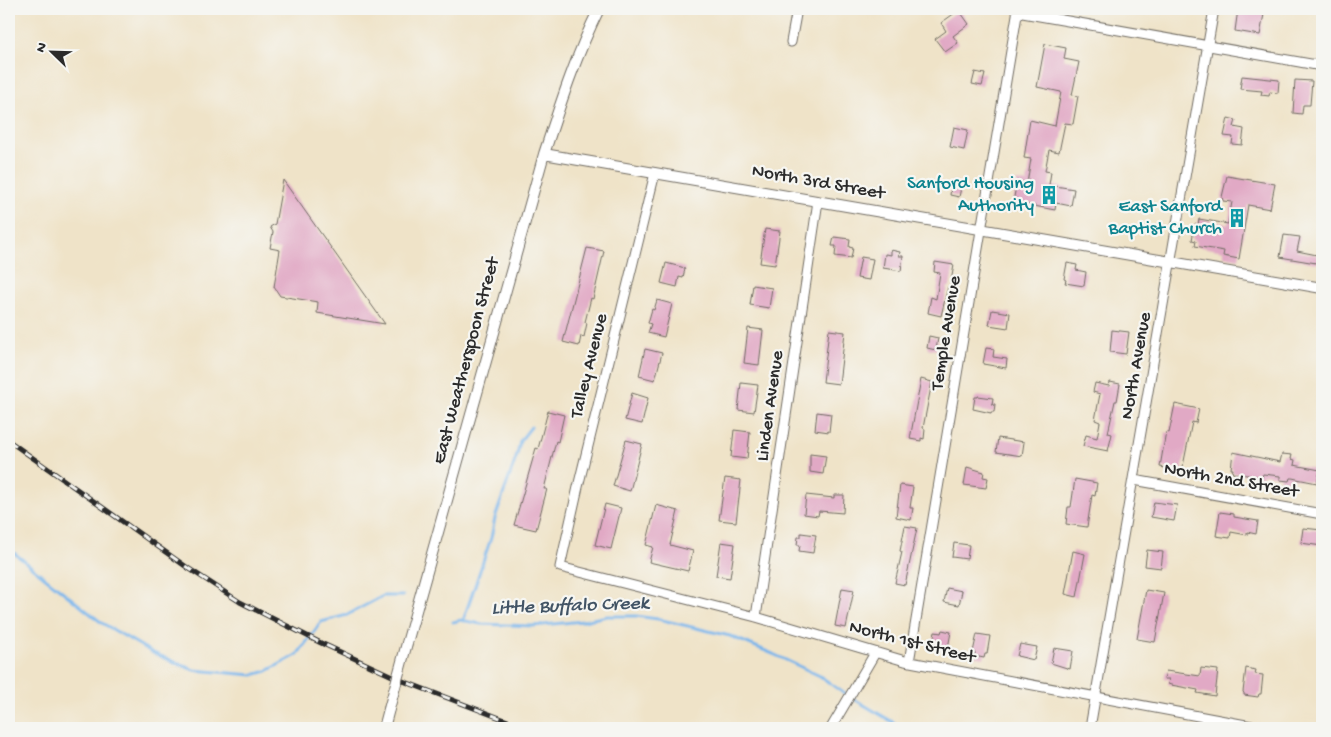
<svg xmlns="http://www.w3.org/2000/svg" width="1331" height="737" font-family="'Gochi Hand',sans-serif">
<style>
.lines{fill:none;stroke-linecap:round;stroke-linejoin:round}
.stream{stroke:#79b5eb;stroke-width:3}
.building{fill:#e1a9c5}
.minor-casing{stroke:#706b62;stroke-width:11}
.tertiary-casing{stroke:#706b62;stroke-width:12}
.minor{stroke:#fff;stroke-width:9}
.tertiary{stroke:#fff;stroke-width:10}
.rail-casing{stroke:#2b2b2b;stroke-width:5}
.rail{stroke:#f6f6f2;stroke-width:3;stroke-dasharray:9;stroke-linecap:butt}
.tertiary-bridge-casing{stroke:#706b62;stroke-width:12;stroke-linecap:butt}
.tertiary-bridge{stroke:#fff;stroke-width:10}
.labels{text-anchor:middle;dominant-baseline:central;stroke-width:4.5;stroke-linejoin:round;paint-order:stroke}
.street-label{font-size:19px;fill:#2b2b2b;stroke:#f6f6f2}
.culture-label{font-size:19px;fill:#0d838f;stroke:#f6f6f2;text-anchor:end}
.water-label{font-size:20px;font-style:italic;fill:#425465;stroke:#f6f6f2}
</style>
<rect width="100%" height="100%" fill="#f6f6f2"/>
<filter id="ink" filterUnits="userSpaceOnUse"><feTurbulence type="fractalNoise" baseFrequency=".02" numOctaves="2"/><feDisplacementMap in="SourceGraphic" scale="10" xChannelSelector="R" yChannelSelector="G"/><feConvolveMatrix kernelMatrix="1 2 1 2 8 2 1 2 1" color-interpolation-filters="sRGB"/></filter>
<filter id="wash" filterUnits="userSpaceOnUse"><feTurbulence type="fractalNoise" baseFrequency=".0096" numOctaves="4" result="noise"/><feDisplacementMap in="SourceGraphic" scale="20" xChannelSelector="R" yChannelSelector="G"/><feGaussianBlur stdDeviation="1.12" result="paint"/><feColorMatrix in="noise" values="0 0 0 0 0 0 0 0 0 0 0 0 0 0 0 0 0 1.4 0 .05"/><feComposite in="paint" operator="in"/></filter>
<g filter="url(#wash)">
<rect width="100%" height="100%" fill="#efe3c8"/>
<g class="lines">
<path class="stream" d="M9 549 102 623 153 653 194 670 253 675 267 671 297 655 321 622 347 615 383 596H403
M463 621 491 538 495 518 517 455 520 441 531 427
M453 622 461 620 481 624 533 626 583 621 607 616H636L658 619 730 636 773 654 820 676 842 692 903 728"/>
</g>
<g id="blocks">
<path class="building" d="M1238 9H1265L1260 35 1235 31Z
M959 10 969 24 953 36 958 43 945 52 935 39 946 31 941 23Z
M1045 44 1066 48 1064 59 1079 62 1072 95 1078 96 1073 124 1065 123 1059 152 1049 150 1045 171 1051 172 1049 185 1074 189 1071 206 1056 203 1055 210 1013 202 1017 181 1027 183 1031 159 1024 158 1030 120 1055 126 1061 92 1037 87Z
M975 72 985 74 982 86 972 84Z
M1242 76 1279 80 1278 93 1270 92 1269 96 1261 95 1262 91 1240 89Z
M1295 80 1312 81 1310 105H1303L1302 114 1293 113Z
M1228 118 1236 120 1234 127 1244 129 1242 145 1232 144 1233 137 1224 136Z
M954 127 968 130 964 150 950 147Z
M1227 176 1275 184 1270 209 1248 205 1239 259 1223 256 1224 251 1195 246 1196 241 1192 240 1195 224 1198 225 1199 219 1228 224 1232 202 1223 201 1222 197Z
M283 180 385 324 317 313 318 302 280 296 274 287 280 250 270 248 273 232 270 227 275 224Z
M952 181 962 183 959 197 950 195Z
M765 229 780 231 775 265 760 263Z
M1284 235 1300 237 1297 251 1322 256V264L1280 257Z
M834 237 850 239 849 247 853 248 851 258 835 256 836 246H832Z
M587 248 604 251 593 299 591 298 585 322 587 323 584 337 581 336 579 346 563 342Z
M891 250 900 252 899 256H903L901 271 883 268 885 254 891 255Z
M861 257 873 259 869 280 857 278Z
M935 262 954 265 950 287H948L941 316 928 313 931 297 936 299 940 273 934 272Z
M666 263 685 268 683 278 679 277 677 287 661 283Z
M1067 263 1077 265 1076 270 1086 272 1084 286 1065 283 1066 280 1064 279Z
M753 285 772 288 769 308 750 305Z
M657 300 672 304 664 337 648 333 651 324 648 323 652 309 654 310Z
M992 310 1010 313 1008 328 989 325Z
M748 328 763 330 759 365 744 363Z
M829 330 845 332 839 384 823 382Z
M1112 330 1129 332 1126 354 1110 352Z
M929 336 938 338 936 350 927 348Z
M986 348 994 349 993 357 1007 359 1006 368 983 364Z
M645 349 662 353 655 380 639 376Z
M921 379 932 382 923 428 925 429 924 439 921 438V441L910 439Z
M1110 382 1120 384 1117 401H1115L1108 433 1112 434 1108 451 1083 446 1086 435 1097 438 1100 422 1095 420 1100 394 1093 392 1095 383 1109 386Z
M741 383 758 385 754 412 738 410Z
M632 393 648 398 642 424 625 420Z
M978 396 993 398 992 404H995L994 412H991V413L973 409 975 397H978Z
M1175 404 1199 409 1196 423 1192 422 1182 471 1160 467 1166 432 1169 433Z
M548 411 564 415 558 442 556 441 544 489H547L536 530 514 525 536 448 538 449Z
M817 412 831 414 829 432 815 430Z
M734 430 750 432 747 459 731 457Z
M998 438 1024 442 1022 456 996 452Z
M626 440 642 444 630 491 613 486Z
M1233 452 1280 462 1282 454 1292 455 1291 459 1295 460 1294 465 1320 470 1317 483 1292 478H1290L1289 481 1280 480V476L1263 474 1262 477 1232 473 1233 469H1231Z
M810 454 826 456 823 474 810 472Z
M967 467 984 472 983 477 988 478 986 488 964 485Z
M725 478 741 480 736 522 719 520Z
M1075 479 1097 483 1095 496 1092 495 1087 527 1066 524 1068 507H1071Z
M900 485 913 487 910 508H913L911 520 896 517Z
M806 495 834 498V495H844L843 513 819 511 818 516 804 514Z
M1154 502 1177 505 1174 521 1151 517Z
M605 504 621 508 611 549 595 545Z
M656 505 678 511 670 545 693 551 688 571 649 562 653 547 646 545Z
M1220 512 1234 514V517L1258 521 1256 534 1247 532V535L1231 532 1230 538 1216 536Z
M905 526 917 528 905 585 895 583 902 552 900 551Z
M1303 528 1322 530V546L1301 543Z
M801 533 816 535 813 553 799 551 800 545H797L798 537H801Z
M721 542 735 544 730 578 716 576Z
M954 543 969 545 967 559 952 557Z
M1147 550 1163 552 1161 568 1145 566Z
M1073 551 1085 554 1077 597 1065 594Z
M842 588 854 590 846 628 835 626Z
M947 588 962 591 959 605 944 602Z
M1146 590 1164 593 1155 642 1137 639Z
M942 630 951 632 948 648 944 647V651L935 649 936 646H932L935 632 941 633Z
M977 634 990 636 987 654H985L984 658 974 656 975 653 973 652Z
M1020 644 1037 647 1034 660 1017 656Z
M1054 648 1073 651 1070 669 1051 663Z
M1201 668 1218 670 1215 696 1197 693 1198 690 1171 685 1168 684 1169 679H1164L1166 671 1200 676Z
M1246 668 1256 670 1255 674 1263 675 1261 694H1259L1258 697 1244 695V693L1243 692Z"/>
</g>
</g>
<g filter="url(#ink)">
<use href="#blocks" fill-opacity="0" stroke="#706b62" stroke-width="1"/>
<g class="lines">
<g class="minor-casing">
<path id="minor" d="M1017 12 1322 66
M791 42 797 9
M655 173 578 487 560 567 756 617 905 661 1262 728
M1134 480 1322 514
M756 617 818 201
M909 662 1018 9
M831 728 875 653
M1090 728 1214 9"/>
</g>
<g class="tertiary-casing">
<path id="tertiary" d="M544 154 1322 288
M407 643 544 154C560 105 576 55 599 9
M384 728 389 709"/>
</g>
<use href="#minor" class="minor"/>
<use href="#tertiary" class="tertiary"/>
<g class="rail-casing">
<path id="rail" d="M9 441 188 568 240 602 321 643 403 681 526 728"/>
</g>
<use href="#rail" class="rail"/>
<g class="tertiary-bridge-casing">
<path id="tertiary-bridge" d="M389 709 407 643"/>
</g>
<use href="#tertiary-bridge" class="tertiary-bridge"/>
</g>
</g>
<defs>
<g id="building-bare" transform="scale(1.5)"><path d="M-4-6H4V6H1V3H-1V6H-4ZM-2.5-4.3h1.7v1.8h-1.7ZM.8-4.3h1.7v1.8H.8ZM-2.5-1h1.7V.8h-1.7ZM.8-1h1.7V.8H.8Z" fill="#0f9aa8" stroke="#f6f6f2" stroke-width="2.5" paint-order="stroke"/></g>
</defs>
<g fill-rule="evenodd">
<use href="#building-bare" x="1049" y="195"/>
<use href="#building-bare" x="1237" y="218"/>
</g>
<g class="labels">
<g class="street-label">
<text transform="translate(818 183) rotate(10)">North 3rd Street</text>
<text transform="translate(947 333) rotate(-81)">Temple Avenue</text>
<text transform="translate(467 361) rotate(-75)">East Weatherspoon Street</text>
<text transform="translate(590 366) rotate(-76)">Talley Avenue</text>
<text transform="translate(1137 366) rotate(-80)">North Avenue</text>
<text transform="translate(771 406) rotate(-82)">Linden Avenue</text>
<text transform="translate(1231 481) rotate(10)">North 2nd Street</text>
<text transform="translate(912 643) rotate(14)">North 1st Street</text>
</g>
<g class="culture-label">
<text x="1034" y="184">Sanford Housing<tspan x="1034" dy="22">Authority</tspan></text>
<text x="1222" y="207">East Sanford<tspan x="1222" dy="22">Baptist Church</tspan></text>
</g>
<g class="water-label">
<text transform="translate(570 607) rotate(-2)">Little Buffalo Creek</text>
</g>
</g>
<rect width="1331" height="737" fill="none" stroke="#f6f6f2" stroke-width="30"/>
<g transform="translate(52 52) rotate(293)" stroke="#f6f6f2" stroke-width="4" paint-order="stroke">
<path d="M0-4L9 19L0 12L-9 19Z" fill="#2b2b2b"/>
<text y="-8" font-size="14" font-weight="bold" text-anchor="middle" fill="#2b2b2b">N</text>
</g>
</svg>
